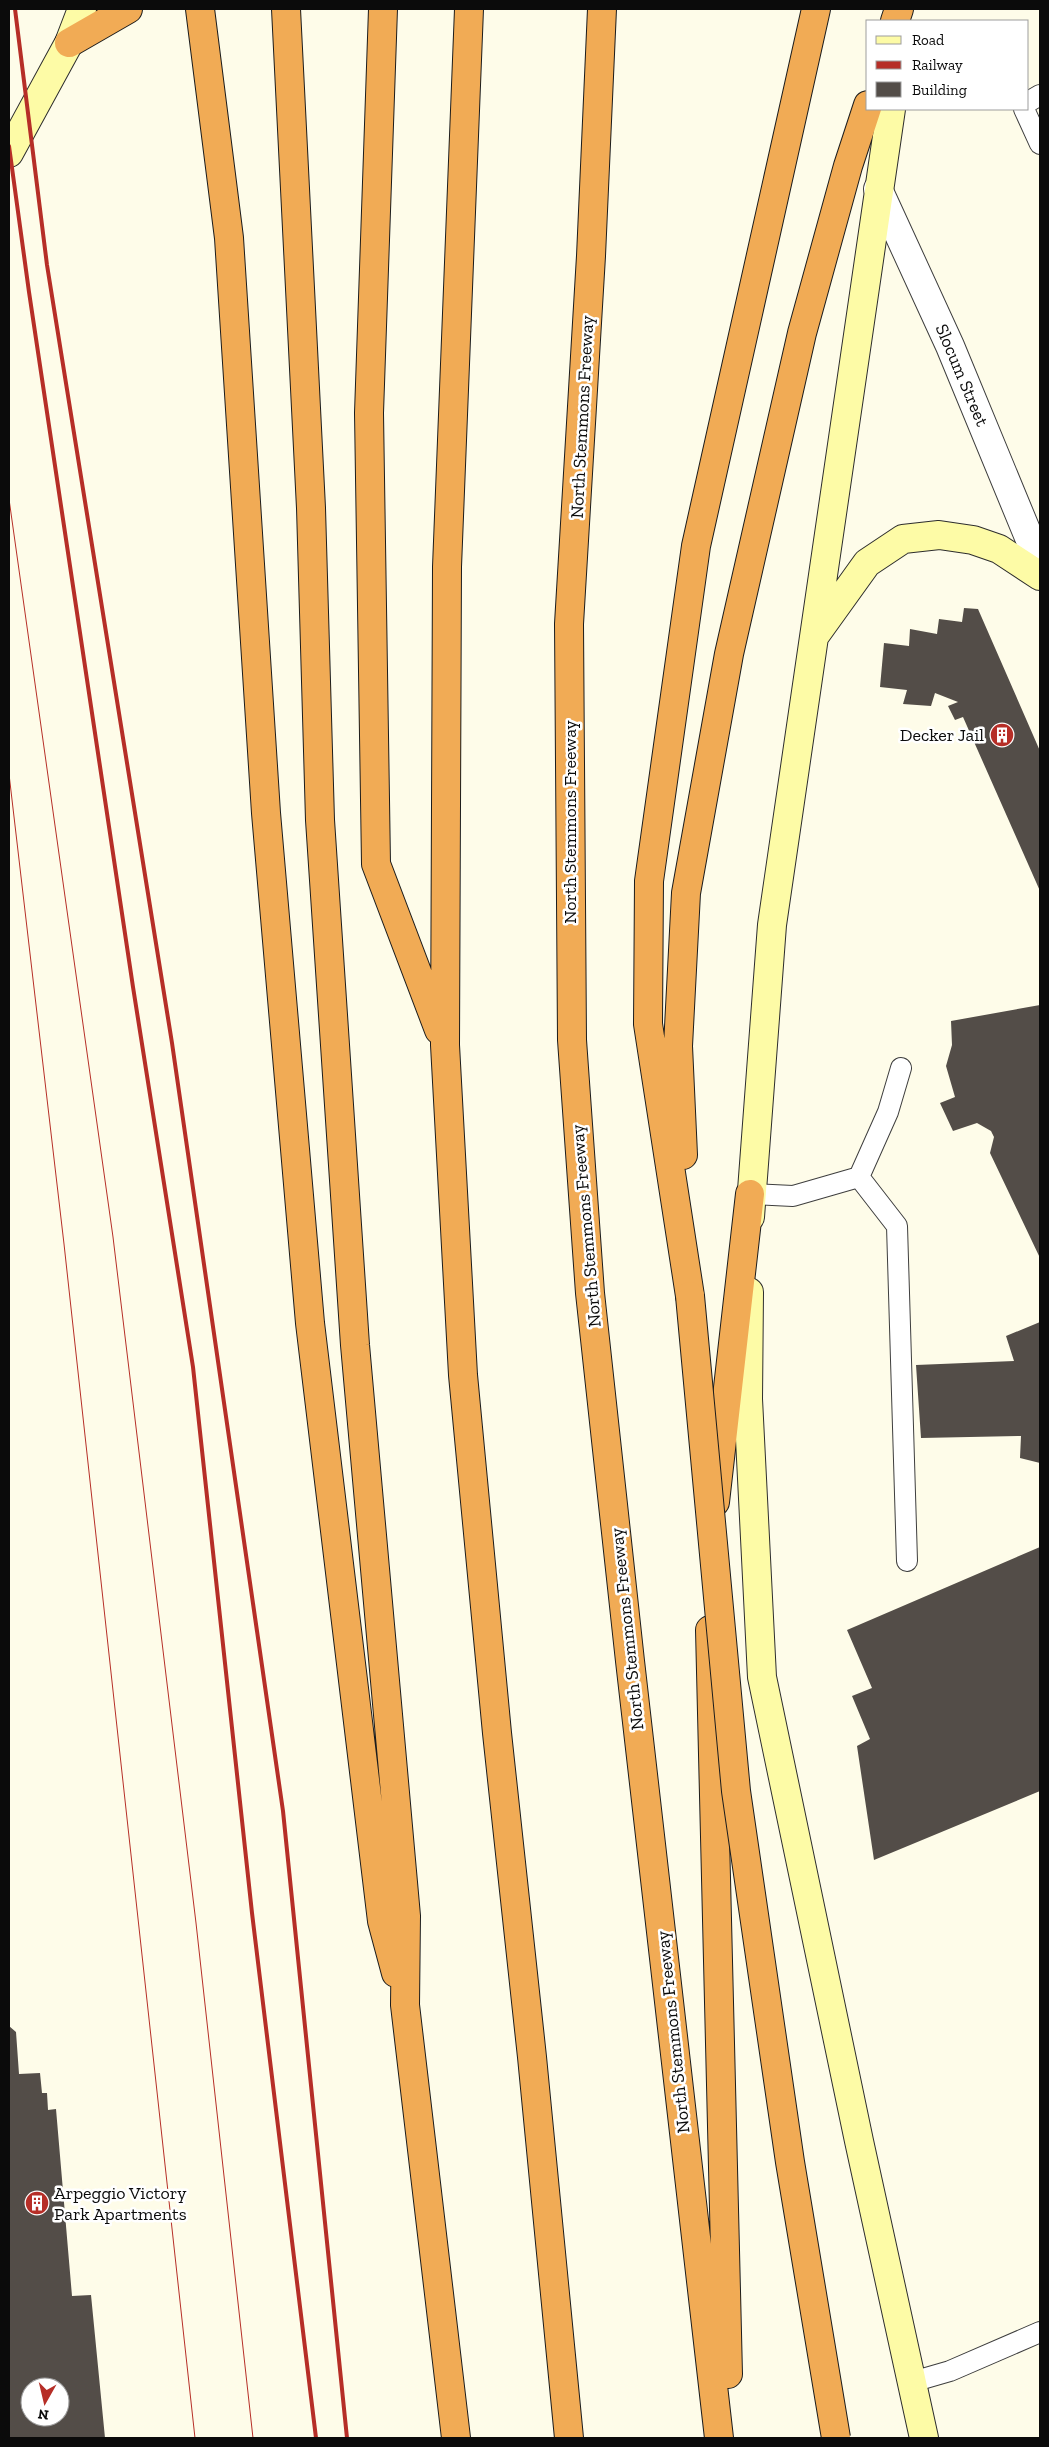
<svg xmlns="http://www.w3.org/2000/svg" width="1049" height="2447" font-family="'Zilla Slab',serif">
<style>
.building{fill:#534d48;fill-rule:evenodd}
.lines{fill:none;stroke-linecap:round;stroke-linejoin:round}
.lane-casing{stroke:#3e3e3e;stroke-width:22}
.street-casing{stroke:#3e3e3e;stroke-width:30}
.secondary-casing{stroke:#2d2d2d;stroke-width:30}
.highway-casing{stroke:#1c1c1c;stroke-width:30}
.lane{stroke:#fff;stroke-width:20}
.street{stroke:#fff;stroke-width:28}
.secondary{stroke:#fdfba6;stroke-width:28}
.highway{stroke:#f1ab55;stroke-width:28}
.tram{stroke:#b62e27;stroke-width:1}
.rail{stroke:#b62e27;stroke-width:4}
.highway-bridge-casing{stroke:#1c1c1c;stroke-width:30;stroke-linecap:butt}
.highway-bridge{stroke:#f1ab55;stroke-width:28}
.labels{text-anchor:middle;dominant-baseline:central;stroke-width:5;stroke-linejoin:round;paint-order:stroke}
.street-label{font-size:18px;fill:#0b0b0b;stroke:#fff}
.poi-label{font-size:18px;fill:#0b0b0b;stroke:#fff;text-anchor:end}
</style>
<rect width="100%" height="100%" fill="#fefce9"/>
<path class="building" d="M964 608 978 609 1040 751V891L963 717 955 720 948 706 958 702 935 693 931 706 903 704 907 690 880 687 884 643 909 646 910 629 937 634 939 619 962 622Z
M1040 1005V1258L990 1153 994 1137 991 1131 977 1123 953 1131 940 1103 955 1097 946 1066 952 1045 951 1021Z
M1040 1322V1463L1020 1458 1021 1436 921 1438 916 1365 1014 1361 1006 1336Z
M1040 1547V1791L874 1860 857 1746 870 1739 852 1696 872 1688 847 1630Z
M9 2026 16 2032 19 2074 40 2073 42 2093H47L48 2110 56 2109 72 2296 91 2295 105 2438H9ZM30 2387H60V2417H30Z"/>
<g class="lines">
<g class="lane-casing">
<path id="lane" d="M1028 102 1040 95
M1024 109 1040 144
M859 1177 888 1112 901 1068
M750 1194 793 1196 859 1177 897 1226 907 1561
M912 2382 950 2371 1040 2332"/>
</g>
<g class="street-casing">
<path id="street" d="M878 189 950 346 1040 564"/>
</g>
<g class="secondary-casing">
<path id="secondary" d="M9 153 69 43 82 9
M816 634 867 563 903 539 939 535 973 540 999 549 1040 576
M750 1217 772 925 891 109
M749 1292 748 1399 762 1677 859 2141 924 2438"/>
</g>
<g class="highway-casing">
<path id="highway" d="M200 9 229 238 266 813 310 1323 382 1921 396 1973
M286 9 311 508 320 820 355 1345 406 1916 405 2005 456 2438
M383 9 369 413 376 864 439 1030
M469 9 447 567 445 1045 463 1375 497 1733 532 2057 569 2438
M602 9 591 256 569 624 572 1040 590 1293 630 1661 719 2438
M895 21 899 9
M69 43 128 9
M683 1155 678 1046 686 893 729 654 802 333 848 166 868 105
M690 1296 648 1024 649 881 696 546 816 9
M715 1502 750 1194
M710 1630 728 2374"/>
</g>
<use href="#lane" class="lane"/>
<use href="#street" class="street"/>
<use href="#secondary" class="secondary"/>
<use href="#highway" class="highway"/>
<path class="tram" d="M9 499 113 1237 196 1923 253 2438
M9 774 64 1244 195 2438"/>
<path class="rail" d="M15 9 47 265 172 1043 283 1811 347 2438
M9 146 29 292 133 987 193 1367 252 1913 316 2438"/>
<g class="highway-bridge-casing">
<path id="highway-bridge" d="M690 1296 736 1791 790 2162 836 2438"/>
</g>
<use href="#highway-bridge" class="highway-bridge"/>
</g>
<defs>
<g id="building-disc" transform="scale(1.25)"><circle r="9.5" fill="#b62e27" stroke="#fff"/><path d="M-4-6H4V6H1V3H-1V6H-4ZM-2.5-4.3h1.7v1.8h-1.7ZM.8-4.3h1.7v1.8H.8ZM-2.5-1h1.7V.8h-1.7ZM.8-1h1.7V.8H.8Z" fill="#fff"/></g>
</defs>
<g fill-rule="evenodd">
<use href="#building-disc" x="1002" y="735"/>
<use href="#building-disc" x="37" y="2203"/>
</g>
<g class="labels">
<g class="street-label">
<text transform="translate(962 375) rotate(67)">Slocum Street</text>
<text transform="translate(582 417) rotate(-87)">North Stemmons Freeway</text>
<text transform="translate(570 822) rotate(-90)">North Stemmons Freeway</text>
<text transform="translate(586 1226) rotate(-95)">North Stemmons Freeway</text>
<text transform="translate(627 1629) rotate(-96)">North Stemmons Freeway</text>
<text transform="translate(673 2032) rotate(-96)">North Stemmons Freeway</text>
</g>
<g class="poi-label">
<text x="984" y="735">Decker Jail</text>
<text x="54" y="2193" text-anchor="start">Arpeggio Victory<tspan x="54" dy="21">Park Apartments</tspan></text>
</g>
</g>
<rect width="1049" height="2447" fill="none" stroke="#0b0b0b" stroke-width="20"/>
<rect x="866" y="20" width="162" height="90" fill="#ffffff" stroke="#9d9d9d"/>
<rect x="876" y="36" width="25" height="8" fill="#fdfba6" stroke="#9d9d9d"/>
<text x="912" y="45" font-size="15" fill="#0b0b0b">Road</text>
<rect x="876" y="61" width="25" height="8" fill="#b62e27" stroke="#9d9d9d"/>
<text x="912" y="70" font-size="15" fill="#0b0b0b">Railway</text>
<rect x="876" y="82" width="25" height="15" fill="#534d48" stroke="#9d9d9d"/>
<text x="912" y="95" font-size="15" fill="#0b0b0b">Building</text>
<g transform="translate(45 2402) rotate(188)"><circle r="24" fill="#ffffff" stroke="#9d9d9d"/>
<path d="M0-4L9 19L0 12L-9 19Z" fill="#b62e27"/>
<text y="-8" font-size="14" font-weight="bold" text-anchor="middle" fill="#0b0b0b">N</text>
</g>
</svg>
